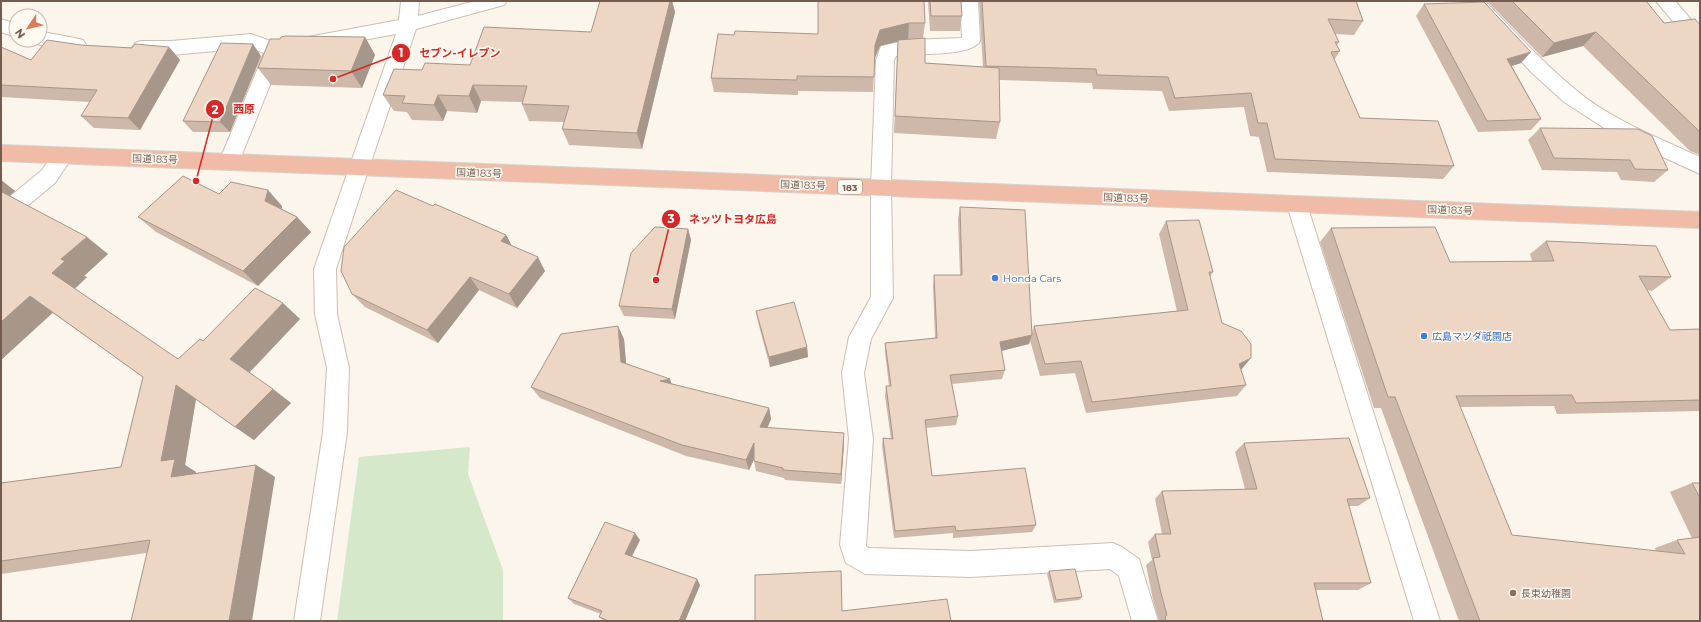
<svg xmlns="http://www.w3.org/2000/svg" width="1701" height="622" font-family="Montserrat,'Noto Sans JP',sans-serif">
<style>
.green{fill:#d6e8ca}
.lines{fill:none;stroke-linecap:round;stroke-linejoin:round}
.street-casing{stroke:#cdbeb1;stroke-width:2}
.secondary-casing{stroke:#cfbeaf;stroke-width:2}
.highway-casing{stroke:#d8d2ce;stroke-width:2}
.street{fill:#fff;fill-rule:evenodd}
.secondary{fill:#fff;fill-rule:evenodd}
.highway{fill:#f0bca7;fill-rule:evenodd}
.wall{fill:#cdb8a9}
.shaded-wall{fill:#a7968a}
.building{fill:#eed6c5;stroke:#a7968a}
.shop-dot{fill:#3f7fe0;stroke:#fef9f1;stroke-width:1.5}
.education-dot{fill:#8d6e63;stroke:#fef9f1;stroke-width:1.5}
.labels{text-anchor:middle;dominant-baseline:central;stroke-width:3;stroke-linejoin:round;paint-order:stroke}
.shield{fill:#fef9f1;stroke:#9d8c80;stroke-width:1}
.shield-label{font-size:9px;font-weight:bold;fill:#745d50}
.street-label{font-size:10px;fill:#745d50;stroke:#fef9f1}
.shop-label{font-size:10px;fill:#366cbe;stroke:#fef9f1;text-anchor:start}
.education-label{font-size:10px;fill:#785e54;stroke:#fef9f1;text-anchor:start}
.leader{fill:none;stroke:#d62828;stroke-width:1.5}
.callout-dot{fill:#d62828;stroke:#fef9f1;stroke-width:1.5}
.mark-label{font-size:12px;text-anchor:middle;font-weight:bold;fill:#fff}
.callout-label{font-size:11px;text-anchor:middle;font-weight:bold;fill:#d62828;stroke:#fef9f1;stroke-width:3;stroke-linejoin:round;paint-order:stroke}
</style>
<rect width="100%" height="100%" fill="#fbf5eb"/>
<path class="green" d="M470 447 468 474 503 570V621H337L359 457Z"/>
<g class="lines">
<g class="street-casing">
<path id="street" d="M401 1H419L418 16 475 1H507L504 5 416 29 369 168 366 174 359 176 352 174 349 168 396 34 282 55 239 162 236 168 229 170 222 168 219 162 264 53 250 48 171 55H141L135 53 132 48 135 43 141 41H171L251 34 276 43 399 20Z
M960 1H978L980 41C970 58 915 52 896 56L894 60 891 188 893 298 871 339 864 373 873 439 866 546 869 548 971 551 1113 543 1122 547 1139 559 1158 621H1132L1119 576 1110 569 971 577 865 574 846 563 840 545 849 439 842 373 849 337 871 297V188L876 60 881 46 908 40 962 38Z
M1466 1H1485C1515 32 1544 64 1577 91 1612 120 1659 138 1700 157V174L1615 135 1564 102 1531 72Z
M1656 1H1675L1700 30V49L1694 47Z
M1 19 16 24V37L1 32Z
M40 31C54 35 69 36 83 40L86 45 83 50C67 54 49 47 34 43L32 40H40Z
M63 148 70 151 73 156 55 183 8 222 1 224V204L41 171 56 151Z
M1297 197 1304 199 1307 205 1440 621H1414L1287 205 1290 199Z"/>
</g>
<g class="secondary-casing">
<path id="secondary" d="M359 160 366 162 369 168 336 269 337 314 349 368 347 432 320 621H294L323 432 327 368 315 314 314 269 349 168 352 162Z"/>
</g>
<g class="highway-casing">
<path id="highway" d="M1 145 1700 212V228L1 161Z"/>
</g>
<use href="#street" class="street"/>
<use href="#secondary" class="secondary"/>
<use href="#highway" class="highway"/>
</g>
<path class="wall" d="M600 1H672L675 12 642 149 569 145 562 129 564 122 529 121 522 104V102L481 101 477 113 447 111 443 121 412 120 407 112 394 111 383 95 422 70 470 65 591 32Z
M818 1 925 23 923 38 908 39 904 40 925 63 983 67 979 1H1356L1363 21 1354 35 1335 34 1339 42 1337 45 1340 51 1334 60 1360 118 1454 166 1443 179 1267 172 1259 137 1250 136 1244 107 1169 111 1162 91 1093 89 1092 83 999 80 1000 122 996 139 894 133 898 41 880 46 874 60 873 92 798 91V95L714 92 711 78 818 34Z
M928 1H961L962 16 960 31H930Z
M1487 1H1646L1664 23 1700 25V155L1690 151 1583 46 1542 57Z
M1424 4 1521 63 1512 66 1541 119 1531 130 1478 132 1416 16Z
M365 37 375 55 362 88 271 85 258 68 280 39Z
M81 45 132 48 169 47 180 60 140 130 94 128 81 116 90 102 1 97V47L31 60Z
M261 56 230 132H193L183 121Z
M1540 128 1668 170 1654 182 1621 180 1617 172 1542 170 1528 140Z
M1 180 15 191 9 195 108 254 84 276 87 277 75 289 178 359 203 341 300 319 249 372 291 403 254 440 196 399 185 465 196 472V473L256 465 275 477 146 553 1 574V483L121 467 143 377 53 313 1 360Z
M219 194 282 206V209L297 217 311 232 258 286 156 232 138 217Z
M433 206 506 235 512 246 545 271 517 308 479 290 438 343 365 307 352 294Z
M960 207 1032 332 1034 326 1177 311 1159 234 1166 221 1213 272 1210 277 1222 323 1246 385 1237 396 1086 413 1075 373 1040 376 1030 340 1029 344 1001 351 1005 370 1002 379 952 384 958 416 956 425 926 428 932 476 1036 525 1032 532 953 538V533L894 538 882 446 883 438 891 439 885 396 886 386H889L885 352V343L935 338 933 286 934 275H960L958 219Z
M1331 228 1450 262 1532 261 1530 254 1546 241 1671 277 1652 291 1647 290 1670 330 1700 329V411L1557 414 1554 406 1460 407 1512 535 1656 551 1655 548 1677 540 1692 538 1670 492 1692 483H1700V621H1459L1381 408H1374L1320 242Z
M688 229 691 240 675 319 624 316 619 306Z
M756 311 807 347 808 357 770 367 758 322Z
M624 339 626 363 672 384 769 408 771 419 767 428 844 433V444L841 484 785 480 784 478 756 471 754 460 749 470 686 456 540 398 531 387Z
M1244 443 1370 498 1358 506H1349L1371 583 1358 590H1316L1323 621H1159L1153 600 1146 565 1152 560 1148 542 1155 534H1162L1155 499 1162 491 1245 489 1235 452Z
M640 540 632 556 697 579 700 585 685 621H604L599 617 601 614 574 604 568 598Z
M1049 571 1082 597 1079 600 1054 603 1047 574Z"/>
<path class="shaded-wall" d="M670 1H672L675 12 642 149 637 133Z
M909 23 908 39 880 46 874 60 873 92 875 45 880 30Z
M1596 32 1583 46 1542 57 1554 43Z
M365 37 375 55 362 88 351 71Z
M253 44 261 56 230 132 220 122Z
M169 47 180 60 140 130 128 118Z
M1531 52 1521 63 1498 70 1507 59Z
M473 85 481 101 477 113 469 96Z
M438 95 447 111 443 121 434 105Z
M1 180 15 191 1 203Z
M268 190 282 206 280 216 265 201Z
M297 217 311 232 258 286 243 271Z
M688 229 691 240 675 319 672 309Z
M506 235 514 250 501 241Z
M87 237 108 254 84 276 87 277 74 289 52 273 61 259Z
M538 257 545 271 517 308 509 294Z
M470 277 479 290 438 343 427 330Z
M30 296 53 312 1 360V322Z
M283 303 300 319 248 374 230 359Z
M618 326 624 339 627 374 621 362Z
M1032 335 1029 344 997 352 1000 342Z
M807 347 808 357 770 367 769 357Z
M1251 358 1241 370 1239 364Z
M670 379 674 391 660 381Z
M176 385 196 399 185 465 196 472 193 488 171 477 161 461Z
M273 389 291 403 254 440 235 427Z
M769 408 771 419 763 438 760 427Z
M844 433V444L841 484V474Z
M754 443 756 454 749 470 746 460Z
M256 465 275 477 252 621H229Z
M635 533 640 540 630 560 625 554Z
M697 579 700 585 685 621H679Z"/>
<path class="building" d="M600 1H670L637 133 562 129 569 106 522 104 527 86 473 85 469 96 438 95 434 105 402 103 405 96 383 95 394 69 422 70 425 63 470 65 484 27 591 32Z
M818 1H924L925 23H909L880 30 875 45 874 77 797 76V80L711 78 718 34 734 35 735 31 818 34Z
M930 1H961L962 16H931Z
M982 1H1356L1363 21 1328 19 1339 42H1335L1340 51 1331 52 1360 118 1438 121 1454 166 1275 159 1267 123H1258L1251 93 1175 98 1168 77 1097 75 1096 69 986 66Z
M1512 1H1646L1664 23 1695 19 1700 25V132L1596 32 1554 43Z
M1484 2 1531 52 1507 59 1541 119 1487 121 1424 4Z
M285 36 365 37 351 71 258 68 270 39H280L281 37Z
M925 38V63L999 68 1000 122 895 116 898 40Z
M47 40 81 45 132 48 135 44 169 47 128 118 81 116 97 90 1 85V47L31 60Z
M221 43 253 44 220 122 183 121Z
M1540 128 1638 129 1652 136 1668 170 1635 169 1630 160 1554 158Z
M183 176 219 194 231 182 268 190 265 201 297 217 243 271 138 217Z
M396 190 433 206 435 204 506 235 501 241 538 257 509 294 470 277 427 330 352 294 341 271 344 247Z
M2 192 87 237 61 259 65 261 52 273 178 359 200 339 203 341 255 288 283 303 230 359 273 389 235 427 176 385 161 461 175 459 171 477 256 465 229 621H131L150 540 1 561V483L121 467 143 377 30 296 1 322V193Z
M960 207 1025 210 1032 335 1000 342 1005 370 950 375 958 416 925 420 932 476 1025 468 1036 525 956 531 955 526 895 531 883 438 893 439 886 386H891L885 343 937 338 934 275H962Z
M1199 220 1213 272H1209L1222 323 1241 331 1251 344V358L1239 364 1246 385 1092 402 1081 361 1045 364 1034 326 1188 310 1166 221Z
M655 227 688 229 672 309 619 306 631 253Z
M1435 227 1450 262 1554 261 1546 241 1656 246 1671 277 1639 276 1670 330 1700 329V400L1576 403 1572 395 1456 396 1512 535 1685 554 1677 540 1700 537V621H1480L1395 397H1388L1331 228Z
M794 302 807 347 769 357 756 311Z
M618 326 621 362 670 379 660 381 769 408 760 427 844 433 841 474 783 470V468L754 461V443L746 460 682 445 531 387 561 334Z
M1349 438 1370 498 1347 499 1371 583H1314L1323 621H1166L1165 617 1167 615 1161 593 1153 558 1160 557 1155 534H1171L1162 491 1257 489 1244 443Z
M1692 483H1700V498Z
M605 522 635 533 625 554 697 579 679 621H609L599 617 602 611 568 598Z
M1075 569 1082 597 1056 600 1049 571Z
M841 571 842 611 947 599 951 621H755V575Z"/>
<g class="shop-dot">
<circle cx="995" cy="278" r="4"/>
<circle cx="1424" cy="336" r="4"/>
</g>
<circle class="education-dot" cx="1513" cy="593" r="4"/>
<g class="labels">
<rect class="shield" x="838" y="180" width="24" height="14" rx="3"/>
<g class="shield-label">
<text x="850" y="187">183</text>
</g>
<g class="street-label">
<text transform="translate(155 159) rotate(2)">国道183号</text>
<text transform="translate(479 173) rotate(2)">国道183号</text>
<text transform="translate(803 185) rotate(2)">国道183号</text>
<text transform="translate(1126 198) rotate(2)">国道183号</text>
<text transform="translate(1450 210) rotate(2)">国道183号</text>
</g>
<g class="shop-label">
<text x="1003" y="278">Honda Cars</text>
<text x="1432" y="336">広島マツダ祇園店</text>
</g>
<g class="education-label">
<text x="1521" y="593">長束幼稚園</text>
</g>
</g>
<path class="leader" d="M333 79L401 53M196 181L215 109M656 280L671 219"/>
<g class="callout-dot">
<circle cx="333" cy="79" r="4"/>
<circle cx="196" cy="181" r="4"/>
<circle cx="656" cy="280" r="4"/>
<circle cx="401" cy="53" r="10"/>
<circle cx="215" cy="109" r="10"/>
<circle cx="671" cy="219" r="10"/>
</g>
<g class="mark-label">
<text x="401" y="57">1</text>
<text x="215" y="114">2</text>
<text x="671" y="223">3</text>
</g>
<g class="callout-label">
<text x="460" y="57">セブン-イレブン</text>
<text x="244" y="113">西原</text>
<text x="733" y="223">ネッツトヨタ広島</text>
</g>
<rect width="1701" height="622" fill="none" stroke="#745d50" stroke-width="4"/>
<g transform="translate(28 28) rotate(235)"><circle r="19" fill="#fef9f1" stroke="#c7bbb1"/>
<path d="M0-3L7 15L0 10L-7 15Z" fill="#da7a5b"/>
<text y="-6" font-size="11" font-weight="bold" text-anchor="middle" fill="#745d50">N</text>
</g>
</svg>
